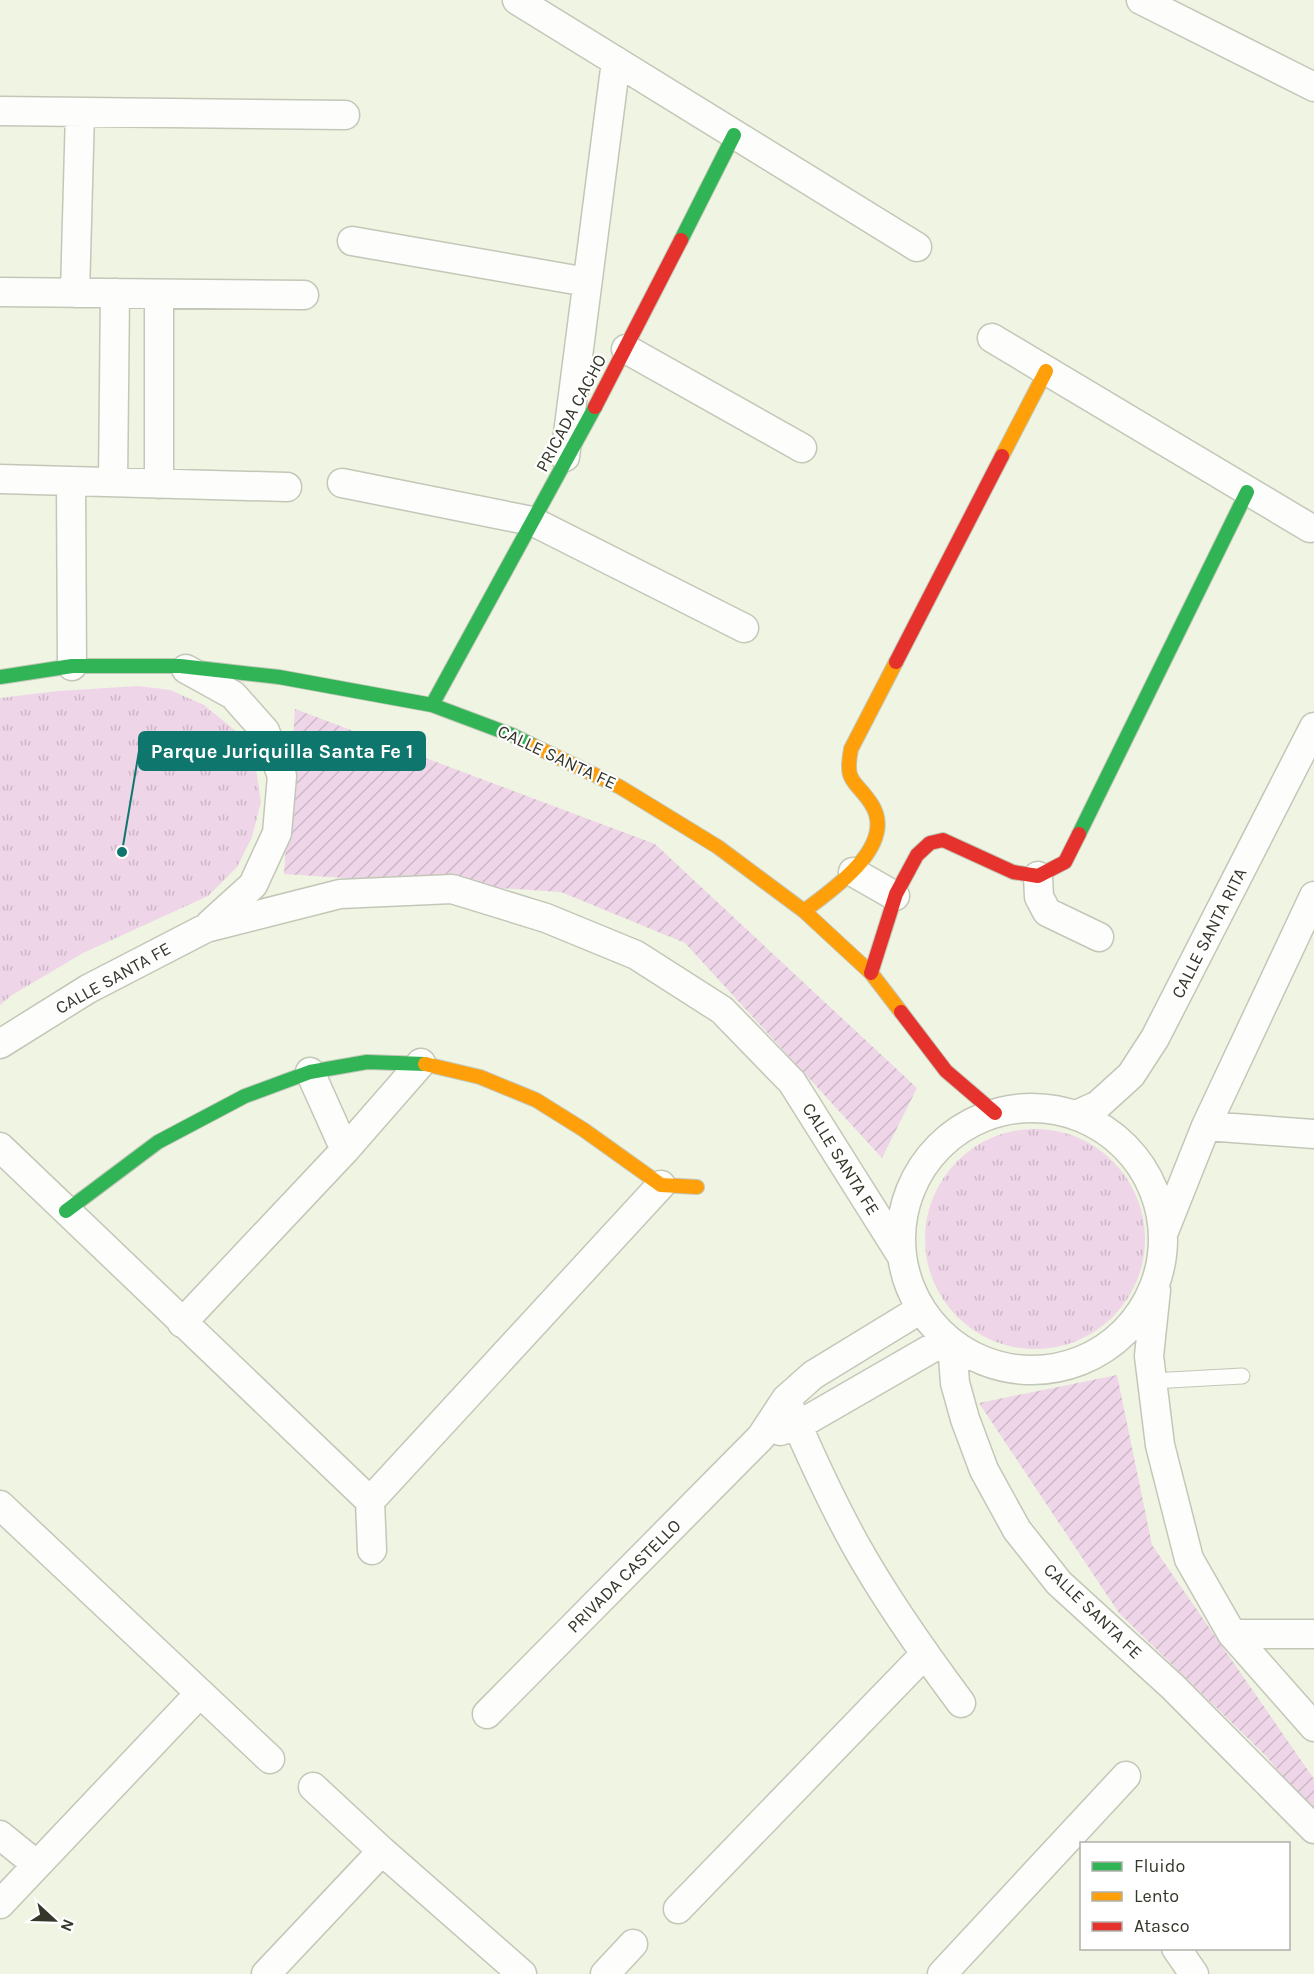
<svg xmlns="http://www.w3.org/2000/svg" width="1314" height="1974" font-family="Karla,sans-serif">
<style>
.grass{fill:url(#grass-tufts)}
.garden{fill:url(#garden-furrows)}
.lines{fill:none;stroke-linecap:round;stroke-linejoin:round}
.lane-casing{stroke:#c3c7b8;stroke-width:17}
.street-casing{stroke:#c3c7b8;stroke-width:31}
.fast-casing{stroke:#c3c7b8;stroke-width:16}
.slow-casing{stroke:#c3c7b8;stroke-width:16}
.jam-casing{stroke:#c3c7b8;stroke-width:16}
.lane{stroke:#fdfdfb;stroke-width:15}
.street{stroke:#fdfdfb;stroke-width:28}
.fast{stroke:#30b455;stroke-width:14}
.slow{stroke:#ff9f0a;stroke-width:14}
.jam{stroke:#e5322d;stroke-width:14}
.labels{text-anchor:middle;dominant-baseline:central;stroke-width:4.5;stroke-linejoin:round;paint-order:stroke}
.street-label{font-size:18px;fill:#34372a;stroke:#fff}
.leader{fill:none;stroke:#0f766e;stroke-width:2}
.callout-dot{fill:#0f766e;stroke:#fff;stroke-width:2}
.callout{fill:#0f766e;stroke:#0f766e;stroke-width:2}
.callout-label{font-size:20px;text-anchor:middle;font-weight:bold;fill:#fff}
</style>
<defs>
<pattern id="grass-tufts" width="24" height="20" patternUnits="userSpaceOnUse" patternTransform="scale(1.5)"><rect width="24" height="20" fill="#eed5e8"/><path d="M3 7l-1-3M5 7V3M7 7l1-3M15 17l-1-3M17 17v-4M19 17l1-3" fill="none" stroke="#cdb7c7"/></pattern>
<pattern id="garden-furrows" width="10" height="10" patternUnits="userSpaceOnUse" patternTransform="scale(1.5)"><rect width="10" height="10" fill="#eed5e8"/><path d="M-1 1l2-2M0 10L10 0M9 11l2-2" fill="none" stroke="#cdb7c7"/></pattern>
</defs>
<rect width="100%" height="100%" fill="#f0f4e2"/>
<path class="grass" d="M138 686 170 690 204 705 237 732 255 763 261 802 252 837 237 867 208 896 83 953 12 995 0 1005V698L58 691Z
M925 1239a110 110 0 1 1 220 0a110 110 0 1 1-220 0Z"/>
<path class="garden" d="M295 709 655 844 917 1088 882 1158 685 943 561 892 284 874Z
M1117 1375 1152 1545 1314 1779V1824L1282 1775 1264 1754 1119 1613 979 1403Z"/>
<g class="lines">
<g class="lane-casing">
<path id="lane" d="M1152 1381 1242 1376"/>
</g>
<g class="street-casing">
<path id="street" d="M517 0 917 247
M1141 0 1314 87
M0 111 345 115
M352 241 587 282
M0 292 304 295
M75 293 80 112
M992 338 1310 528
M626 349 802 448
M565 457 616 61
M0 479 287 487
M71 481 72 666
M113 482 115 293
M342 483 532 521 744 628
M159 484V294
M186 669 233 695 265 731 282 776 277 833 253 885 210 924
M853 872 895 896
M1038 876 1039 897 1047 912 1099 937
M0 1044 88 989 206 928 340 894 452 889 546 918 636 955 722 1010 792 1082 901 1255
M310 1072 345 1150
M901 1239a131 131 0 1 1 262 0a131 131 0 1 1-262 0Z
M1076 1115 1098 1105 1131 1075 1155 1038 1314 727
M1206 1126 1314 1134
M0 1147 370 1501 372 1550
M1163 1234 1206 1126 1314 896
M1156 1290 1149 1356 1160 1445 1189 1559 1232 1634 1314 1727
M182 1323 345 1150 421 1063
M952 1344 955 1383 965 1419 984 1470 1017 1530 1059 1583 1173 1687 1314 1829
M786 1399C807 1448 829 1497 855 1544 886 1600 923 1652 961 1703
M780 1431 797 1426 946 1340
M370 1501 661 1185
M0 1505 270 1759
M1232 1634H1314
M487 1714 761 1437 786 1399 813 1375 921 1309
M313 1787 382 1851 522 1974
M0 1835 37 1865
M0 1904 200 1693
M678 1909 925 1654
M1176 1948 1194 1974
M266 1974 382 1851
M605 1974 633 1944
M942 1974 1126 1776"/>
</g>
<g class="fast-casing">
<path id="fast" d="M681 240 734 135
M0 677 72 666H180L279 677 432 705 512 735 534 746
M432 705 595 407
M1079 834 1247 492
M66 1211 158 1142 245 1096 310 1072 367 1062 425 1064"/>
</g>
<g class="slow-casing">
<path id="slow" d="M1002 456 1046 371
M534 746 620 787 718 847 804 911 871 973 901 1012
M804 911C832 890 897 846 872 805 856 779 844 785 851 749L896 662
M425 1064 480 1077 536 1100 584 1130 661 1185 697 1187"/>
</g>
<g class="jam-casing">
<path id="jam" d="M595 407 681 240
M896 662 1002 456
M871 973 896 894 917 855 930 843 943 840 1013 872 1038 876 1065 862 1079 834
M901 1012 946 1071 995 1113"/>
</g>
<use href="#lane" class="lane"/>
<use href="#street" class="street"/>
<use href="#fast" class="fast"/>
<use href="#slow" class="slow"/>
<use href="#jam" class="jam"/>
</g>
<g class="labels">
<g class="street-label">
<text transform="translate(571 413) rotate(-62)">PRICADA CACHO</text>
<text transform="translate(557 757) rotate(25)">CALLE SANTA FE</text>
<text transform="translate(1209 933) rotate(-63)">CALLE SANTA RITA</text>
<text transform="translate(113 978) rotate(-29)">CALLE SANTA FE</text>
<text transform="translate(841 1159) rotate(58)">CALLE SANTA FE</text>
<text transform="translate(624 1576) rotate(-45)">PRIVADA CASTELLO</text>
<text transform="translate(1093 1611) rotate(44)">CALLE SANTA FE</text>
</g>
</g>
<path class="leader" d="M122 852L139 751"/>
<circle class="callout-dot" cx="122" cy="852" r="6"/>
<rect class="callout" x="139" y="732" width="286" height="38" rx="6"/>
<g class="callout-label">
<text x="282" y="758">Parque Juriquilla Santa Fe 1</text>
</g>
<rect x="1080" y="1842" width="210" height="108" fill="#ffffff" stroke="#aeafaa" stroke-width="1.5"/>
<rect x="1092" y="1862" width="30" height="9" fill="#30b455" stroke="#aeafaa" stroke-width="1.5"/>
<text x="1134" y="1872" font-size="18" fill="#34372a">Fluido</text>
<rect x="1092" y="1892" width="30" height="9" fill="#ff9f0a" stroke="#aeafaa" stroke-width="1.5"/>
<text x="1134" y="1902" font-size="18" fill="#34372a">Lento</text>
<rect x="1092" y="1922" width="30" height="9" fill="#e5322d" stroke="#aeafaa" stroke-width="1.5"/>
<text x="1134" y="1932" font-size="18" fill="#34372a">Atasco</text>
<g transform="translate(54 1920) rotate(112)" stroke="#ffffff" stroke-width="4.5" paint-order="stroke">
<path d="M0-4.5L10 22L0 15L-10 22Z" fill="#34372a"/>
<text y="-9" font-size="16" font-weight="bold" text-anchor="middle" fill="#34372a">N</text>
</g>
</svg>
